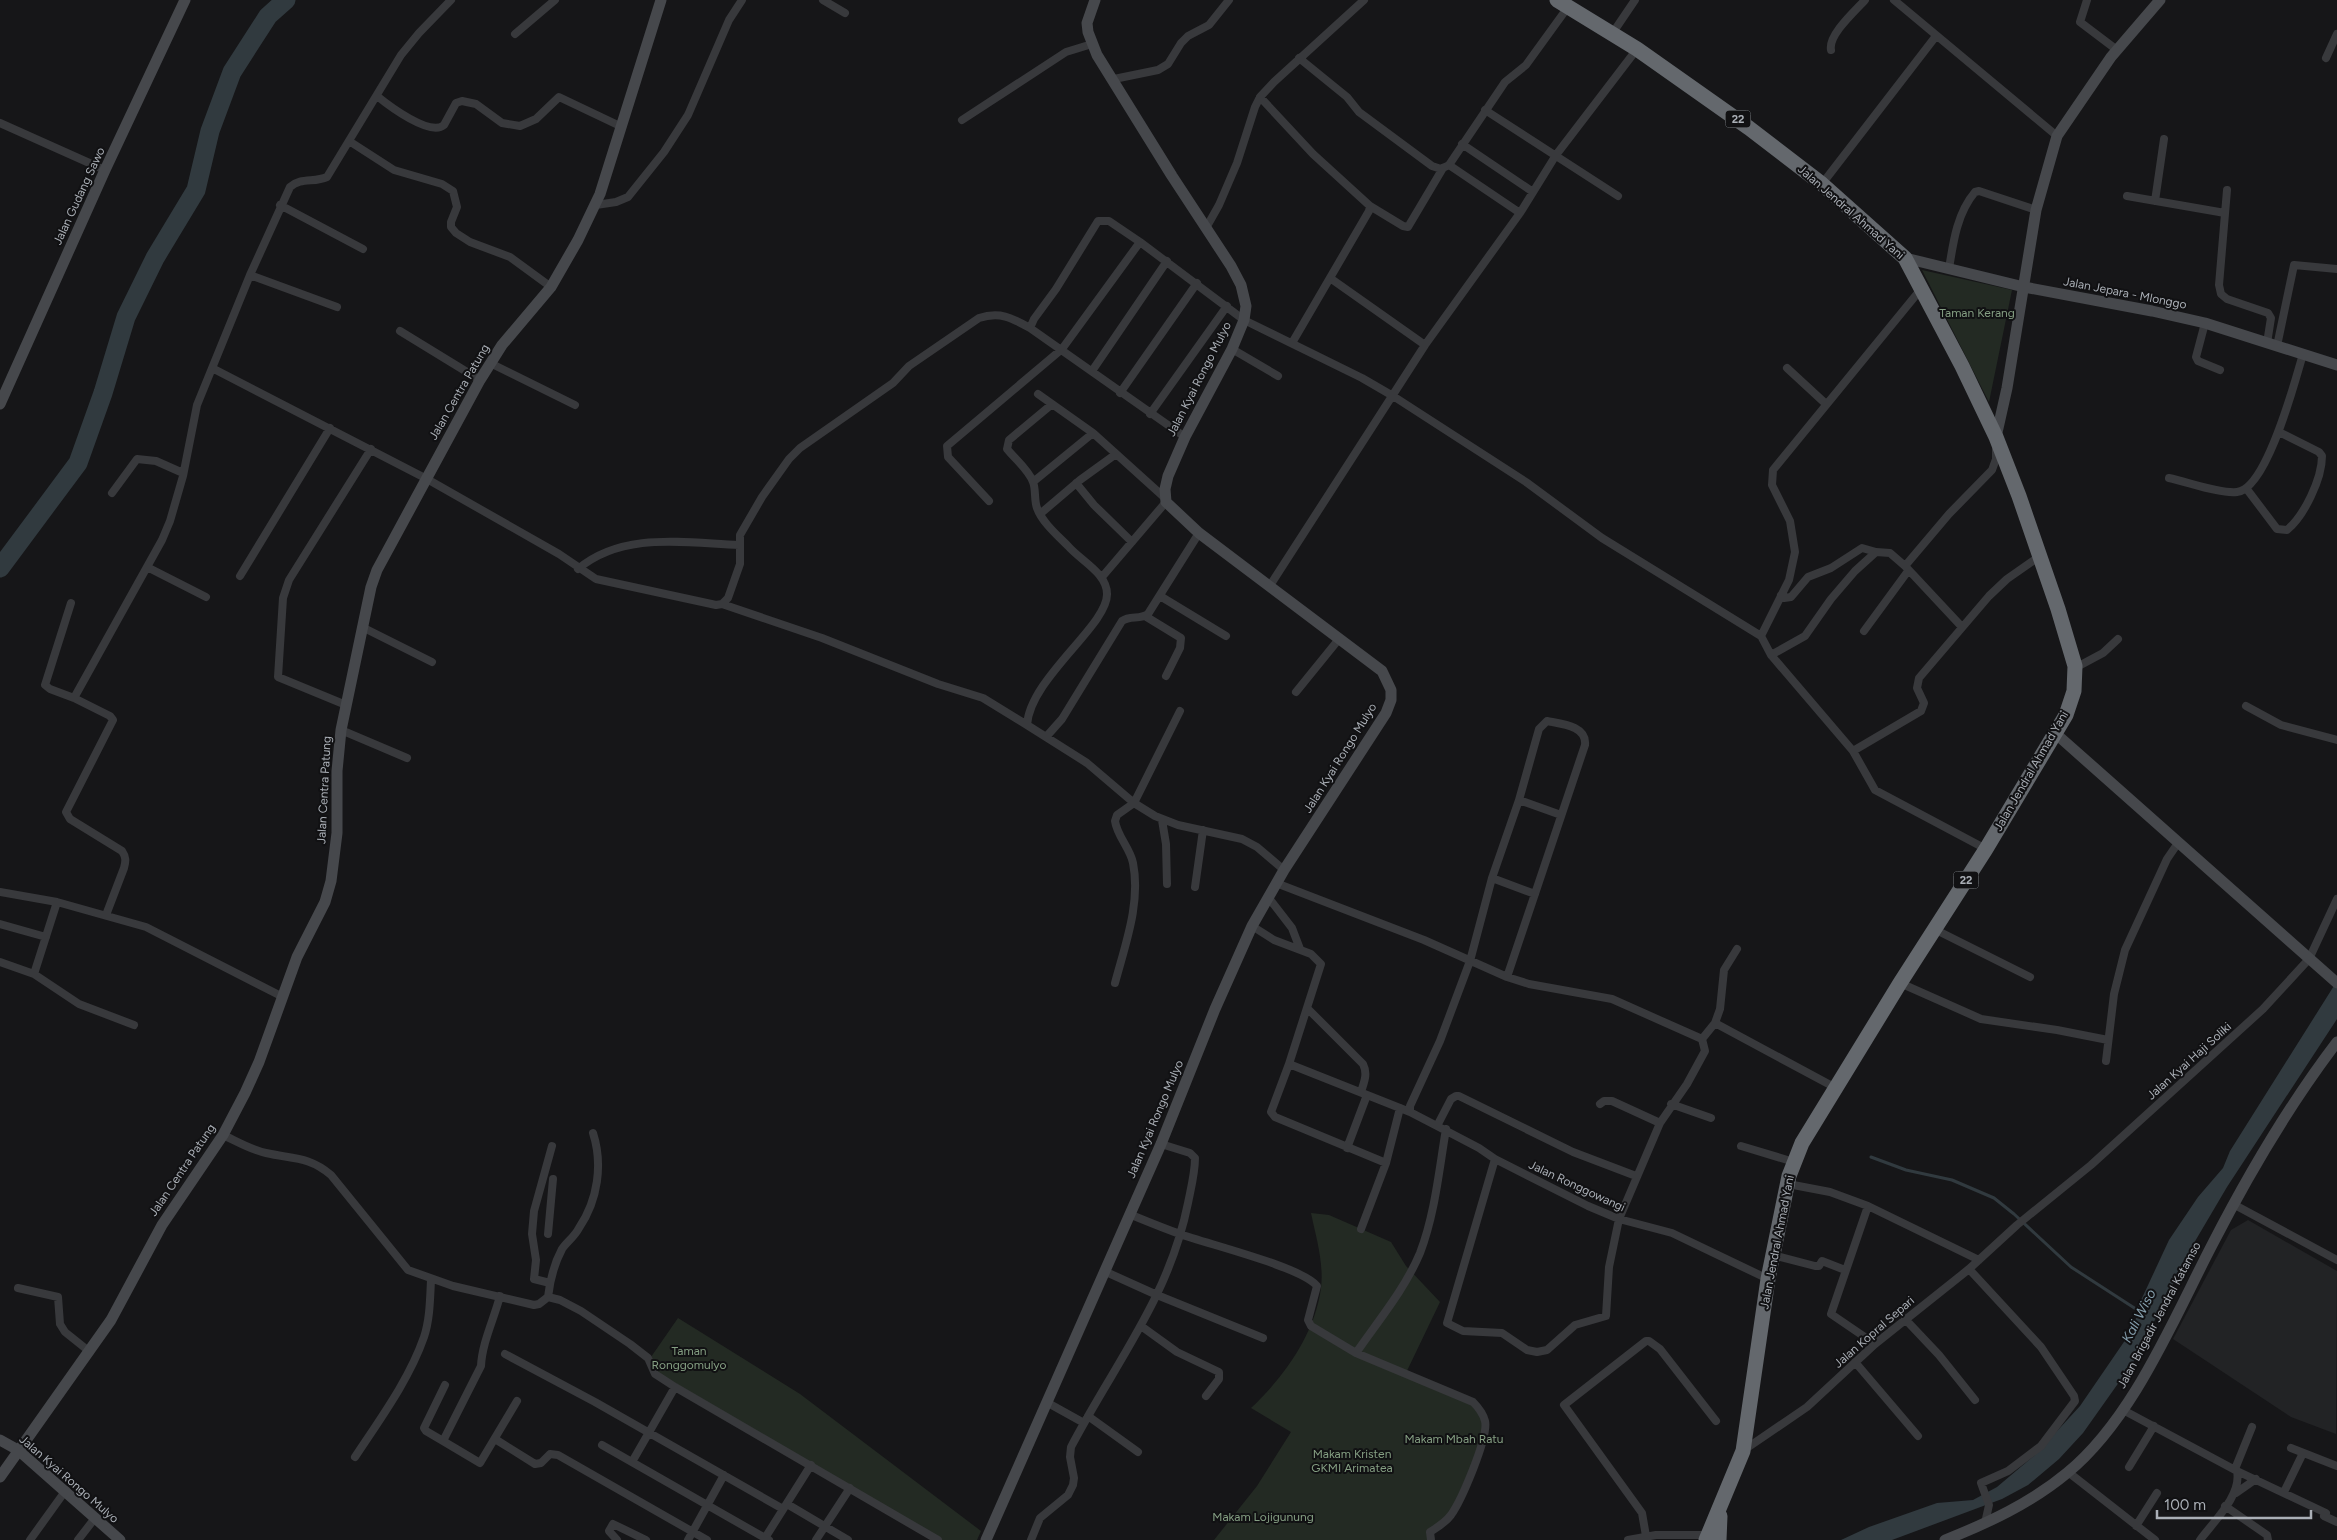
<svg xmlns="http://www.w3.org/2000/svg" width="2337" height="1540" font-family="Figtree,sans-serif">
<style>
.built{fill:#222325}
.green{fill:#232a23}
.water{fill:#313a3f}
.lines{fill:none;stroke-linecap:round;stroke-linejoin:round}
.stream{stroke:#313a3f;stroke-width:3}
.river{stroke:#313a3f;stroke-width:19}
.street{stroke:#38393c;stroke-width:8}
.secondary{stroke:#46484c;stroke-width:11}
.highway{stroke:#64686d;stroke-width:15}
.labels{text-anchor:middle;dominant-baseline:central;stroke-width:4;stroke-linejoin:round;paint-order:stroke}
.shield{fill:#111113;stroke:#7c8085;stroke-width:1}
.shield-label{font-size:11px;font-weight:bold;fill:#aaafb6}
.street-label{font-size:12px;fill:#aaafb6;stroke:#111113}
.park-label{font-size:12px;fill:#859f83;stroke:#111113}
.water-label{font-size:14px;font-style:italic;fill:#859fad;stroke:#111113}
</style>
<rect width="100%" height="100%" fill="#161618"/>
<path class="built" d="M2248 1220 2337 1271 2336 1434 2291 1417 2173 1339 2231 1230Z"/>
<path class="green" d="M1922 270 2012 290 1989 402Z
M1311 1213 1329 1215 1391 1242 1406 1266 1440 1302 1405 1375 1472 1403 1485 1422 1483 1440 1450 1513 1429 1540H1214L1257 1486 1291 1432 1251 1408C1284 1377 1315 1334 1321 1288 1324 1263 1316 1237 1311 1213Z
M678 1318 800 1394 981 1531 977 1540H942L658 1373 651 1357Z"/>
<path class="water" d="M2337 981V1019L2227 1187 2194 1243 2134 1361 2083 1433 2059 1459 2028 1485 2002 1499 1892 1540H1841L1869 1527 1937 1503 1973 1500 1997 1487 2036 1454 2080 1406 2128 1336 2137 1316 2136 1311 2169 1240 2198 1197 2223 1168 2230 1151Z"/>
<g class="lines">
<path class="stream" d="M1871 1157 1906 1170 1952 1180 1994 1198 2014 1214 2071 1267 2139 1311"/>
<path class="river" d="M0 568 78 463 103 393 126 317 155 258 196 190 210 131 232 72 268 16 286 0"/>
<path class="street" d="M823 0 845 13
M1894 0 2057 136
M2087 0 2080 22 2117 50
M515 34 555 0
M1612 34 1635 0
M1831 50C1828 35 1855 11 1865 0
M1299 58 1347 97 1359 112 1432 166 1441 169 1449 165 1505 82 1526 65 1568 7
M2326 58 2337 34
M1114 79 1158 70 1168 64 1181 43 1188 36 1209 25 1229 0
M377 96C388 105 430 137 444 125L456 103 462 101 476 104 502 123 520 126 536 119 559 97 620 126
M1260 97 1313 154 1370 206 1369 211 1292 343
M1485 110 1618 196
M962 120 1066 52 1092 44
M0 123 105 170
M349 141 394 170 442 184 453 191 457 207 451 222V227L456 233 470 242 510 257 551 287
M1462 144 1533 192
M1449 165 1520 213
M1822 184 1936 36
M2227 190 2219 285 2221 294 2227 299 2268 313 2271 318 2267 343
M2127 196 2225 213
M2155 201 2164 139
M280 205 363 249
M596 205 616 202 628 197 664 152 688 115 729 20 742 0
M1370 206 1403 226 1408 227 1443 168
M1206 228 1219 205 1237 163 1255 107 1260 97 1274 82 1364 0
M1949 269C1953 243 1957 213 1975 192L1979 191 2036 210
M250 275 337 307
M1330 278 1425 345
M1921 289 1773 470 1772 485 1790 521 1795 552 1789 580 1761 636 1771 655 1853 751 1875 790 1986 849
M2205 323 2196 357 2198 361 2220 370
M400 331 480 380
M2277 346 2294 265 2337 269
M1232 349 1278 376
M490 363 575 405
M212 368 427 479 559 554 596 579 716 605 722 604 728 598 740 564V535L762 497 789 459 800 448 893 383 909 366 979 318C1000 311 1012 318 1030 328
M1787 368 1826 404
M1092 371 1167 261
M1120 393 1197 283
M1038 394 1093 433 1165 498
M1051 405 1009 440 1007 449C1015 459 1029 470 1033 482 1036 489 1034 500 1037 508 1042 522 1057 535 1068 546 1081 561 1107 573 1107 594 1108 625 1030 678 1027 725L1087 763 1134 803 1155 816 1178 825 1242 839 1257 847 1284 870
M1150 414 1227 306
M1185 437 1030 328 1034 319 1056 289 1098 221H1109L1140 242 1244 320 1362 378 1393 396 1526 482 1602 538 1761 636
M2169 478C2188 482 2220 494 2237 492 2267 489 2295 381 2303 354
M1033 482 1093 433
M1076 483 1094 505 1132 542
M2246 488 2277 529 2287 530C2304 516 2322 479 2322 456L2319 452 2279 432
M112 493 137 459 156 461 183 473
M989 501 948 457 947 446 1062 349 1140 242
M1040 514 1080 480 1116 454
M1905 566 1949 514 1992 470 1996 459V450
M147 567 206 597
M578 569C623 531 686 543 739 545
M240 576 330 428
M1102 577 1166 502
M1269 587 1425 345 1520 213 1556 155 1637 49
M1781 595 1784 598 1791 597 1808 577 1831 568 1862 548 1876 552
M1160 596 1226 636
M71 603 45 685 50 689 74 698
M722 604 822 638 938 684 983 698 1027 725
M1145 616 1181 638 1180 648 1166 676
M362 627 432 662
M1864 631 1908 571
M1771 655 1805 636 1831 599 1855 571 1876 552 1890 553 1905 566 1962 627
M2075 668 2103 653 2118 639
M1296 692 1339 639
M346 705 278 677 283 598 289 580 371 449
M2246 706 2281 725 2337 740
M341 730 407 758
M1046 737 1062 719 1122 621C1130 615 1140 620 1148 614L1199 533
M1853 751 1921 711 1924 703 1917 688 1919 678 1989 596 2007 579 2040 556
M1519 800 1561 815
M1162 820 1166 844 1167 884
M1492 878 1535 894
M1276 883 1424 940 1507 977 1529 984 1612 999 1702 1039 1705 1051 1687 1084 1660 1123 1619 1219 1609 1267 1606 1316 1575 1325 1547 1350 1537 1352 1527 1350 1502 1333 1463 1331 1447 1323 1495 1159
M1195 887 1203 830
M0 892 57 902 146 927 283 997
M1268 897 1292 928 1300 949
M57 902 34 974 79 1004 134 1025
M106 915 124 868C126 861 126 857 122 851L70 819 66 812 113 720 110 716 74 698 162 540 170 521 183 476 197 405 250 275 290 187C301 177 314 183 327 177L401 55 419 33 451 0
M0 924 46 937
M1252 926 1274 940 1311 954 1321 964 1289 1064 1410 1112
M1934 929 2030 977
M0 962 34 974
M1115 983C1125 945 1141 903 1133 863 1130 848 1117 836 1115 821L1117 815 1134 803 1180 711
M1900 983 1981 1019 2057 1030 2108 1040
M1308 1009 1363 1064C1368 1074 1364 1082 1361 1092
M1715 1023 1836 1088
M1702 1039 1715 1023 1720 1009 1724 970 1737 949
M2106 1061 2114 994 2125 950 2167 859 2178 843
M1289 1064 1271 1112 1275 1117 1386 1163 1400 1108
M1600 1104 1604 1101H1612L1660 1123
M1671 1104 1711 1118
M1437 1126 1410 1112V1106L1440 1041 1470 961 1492 878 1519 800 1539 729 1547 721C1562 724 1587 726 1585 745L1507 977
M223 1135C236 1141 251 1150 266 1153 292 1159 309 1156 331 1175L408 1270 453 1286 534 1305 539 1304 548 1297 560 1300 581 1311 630 1344 648 1358 655 1374 675 1387 938 1540
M1741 1146 1794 1162
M1347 1148 1367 1095
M1636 1176 1573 1152 1459 1096H1456L1451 1099 1437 1126 1479 1148 1495 1159 1588 1206 1619 1219 1672 1233 1768 1279
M1788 1184 1830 1192 1868 1206 1979 1260
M2233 1204 2337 1260
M1868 1206 1831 1314 1875 1344
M1129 1214C1146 1221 1163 1228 1180 1234 1207 1244 1302 1267 1317 1286L1308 1320 1311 1326 1356 1353 1473 1402C1479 1408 1483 1413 1485 1421 1489 1437 1461 1501 1451 1515 1445 1523 1438 1527 1430 1532L1431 1540
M1361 1229 1386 1163
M548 1234 553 1179
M1773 1255 1815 1266H1819L1822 1261 1845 1270
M1969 1269 2041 1347 2074 1396 2075 1401 2041 1446 2008 1471 1981 1483 1989 1505 1985 1523
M1104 1271 1157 1295 1263 1338
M550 1283 534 1279 536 1260 532 1234 534 1211 552 1146
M18 1288 58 1297 60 1324 65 1332 90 1352
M500 1296C494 1319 482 1343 481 1366L443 1441 480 1463 517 1401
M548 1297C550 1280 554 1264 562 1249 567 1242 575 1236 579 1228 598 1200 603 1164 593 1133
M1905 1319 1939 1355 1975 1400
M1141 1326 1177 1352 1219 1372V1379L1206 1396
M1356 1353C1378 1321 1405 1289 1420 1253 1435 1214 1439 1170 1446 1129
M505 1354 595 1402 783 1509
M1855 1362 1918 1436
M1048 1403 1084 1423
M2123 1410 2237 1471C2242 1495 2214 1521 2200 1540
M1088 1416 1138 1452
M495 1439 535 1464 541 1463 550 1454 558 1455 707 1540
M443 1441 426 1431 424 1428 445 1385
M602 1445 765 1538
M2291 1448 2337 1466
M1744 1450 1807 1407 1875 1344 1969 1269 2017 1225 2091 1165 2263 1009 2309 959 2337 899
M355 1457C380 1419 409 1380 424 1337 430 1319 430 1299 431 1280
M632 1462 675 1387
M2129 1467 2154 1426
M2235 1469 2252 1427
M2237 1471 2326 1513 2324 1516 2337 1522
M2068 1472 2155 1540
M2284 1492 2303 1453
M2236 1493 2256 1479
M787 1504 848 1540
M2225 1506 2267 1535 2268 1540
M2136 1526 2157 1493
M1646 1536 1642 1513 1564 1405 1646 1341H1649L1660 1349 1716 1421
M30 1540 66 1490
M78 1540 95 1518
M617 1540 609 1531 613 1524 646 1540
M688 1540 724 1475
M769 1540 765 1538 811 1465
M816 1540 850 1488
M1031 1540 1040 1518 1068 1495 1073 1485 1074 1478 1070 1457 1071 1447C1115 1363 1169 1298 1188 1203 1191 1188 1195 1173 1195 1158L1190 1153 1161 1144
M1628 1540 1656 1535H1710"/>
<path class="secondary" d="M1905 258 2024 287 2152 311 2205 323 2337 365
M0 404 105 170 185 0
M1996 437 2007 388 2036 210 2057 136 2111 57 2160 0
M2055 733 2337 983
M0 1440 18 1450 120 1540
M0 1477 111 1320 162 1225 223 1135 245 1093 259 1062 297 957 325 902 331 881 337 833V771L341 730 371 587 377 570 480 380 502 345 551 287 578 240 600 194 661 0
M986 1540 1161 1144 1215 1009 1252 926 1284 870 1386 713 1391 700V690L1382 671 1199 533 1166 502 1165 489 1168 476 1185 437 1232 349 1244 320 1246 306 1241 285 1231 266 1172 176 1097 55 1088 32 1087 23 1095 0
M1945 1540C1988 1523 2031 1503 2067 1473 2133 1419 2173 1320 2212 1245 2248 1175 2289 1105 2337 1042"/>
<path class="highway" d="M1557 0 1637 49 1749 128 1822 184 1905 258 1962 366 1996 437 2019 496 2058 609 2075 666 2074 691 2066 715 1986 849 1900 983 1802 1143 1789 1176 1768 1279 1743 1451 1706 1540
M1719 1540 1720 1516"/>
</g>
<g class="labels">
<g class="shield">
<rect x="1725.5" y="110.5" width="25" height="17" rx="4"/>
<rect x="1953.5" y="871.5" width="25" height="17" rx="4"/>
</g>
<g class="shield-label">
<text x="1738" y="119">22</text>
<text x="1966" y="880">22</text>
</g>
<g class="street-label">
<text transform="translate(79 196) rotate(-65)">Jalan Gudang Sawo</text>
<text transform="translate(1851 212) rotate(41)">Jalan Jendral Ahmad Yani</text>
<text transform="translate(2125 293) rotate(11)">Jalan Jepara - Mlonggo</text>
<text transform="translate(1199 379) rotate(-63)">Jalan Kyai Rongo Mulyo</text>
<text transform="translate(459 392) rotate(-60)">Jalan Centra Patung</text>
<text transform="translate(1340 758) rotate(-58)">Jalan Kyai Rongo Mulyo</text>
<text transform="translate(2031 771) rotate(-60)">Jalan Jendral Ahmad Yani</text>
<text transform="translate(324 790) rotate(-87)">Jalan Centra Patung</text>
<text transform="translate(2189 1061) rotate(-42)">Jalan Kyai Haji Soliki</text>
<text transform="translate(1155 1119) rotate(-67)">Jalan Kyai Rongo Mulyo</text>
<text transform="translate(182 1170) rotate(-56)">Jalan Centra Patung</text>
<text transform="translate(1577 1186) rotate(25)">Jalan Ronggowangi</text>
<text transform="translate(1777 1242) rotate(-79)">Jalan Jendral Ahmad Yani</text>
<text transform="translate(2159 1315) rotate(-62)">Jalan Brigadir Jendral Katamso</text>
<text transform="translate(1874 1332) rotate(-41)">Jalan Kopral Separi</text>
<text transform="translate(69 1479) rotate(41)">Jalan Kyai Rongo Mulyo</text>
</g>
<g class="park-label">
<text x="1977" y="313">Taman Kerang</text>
<text x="689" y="1351">Taman<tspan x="689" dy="14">Ronggomulyo</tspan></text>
<text x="1454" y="1439">Makam Mbah Ratu</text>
<text x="1352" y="1454">Makam Kristen<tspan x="1352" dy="14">GKMI Arimatea</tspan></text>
<text x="1263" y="1517">Makam Lojigunung</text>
</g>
<g class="water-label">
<text transform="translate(2139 1316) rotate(-63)">Kali Wiso</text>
</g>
</g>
<path d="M2157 1510v8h154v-8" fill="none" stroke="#aaafb6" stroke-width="2.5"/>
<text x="2164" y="1510" font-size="15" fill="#aaafb6" stroke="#111113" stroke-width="4" paint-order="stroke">100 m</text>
</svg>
